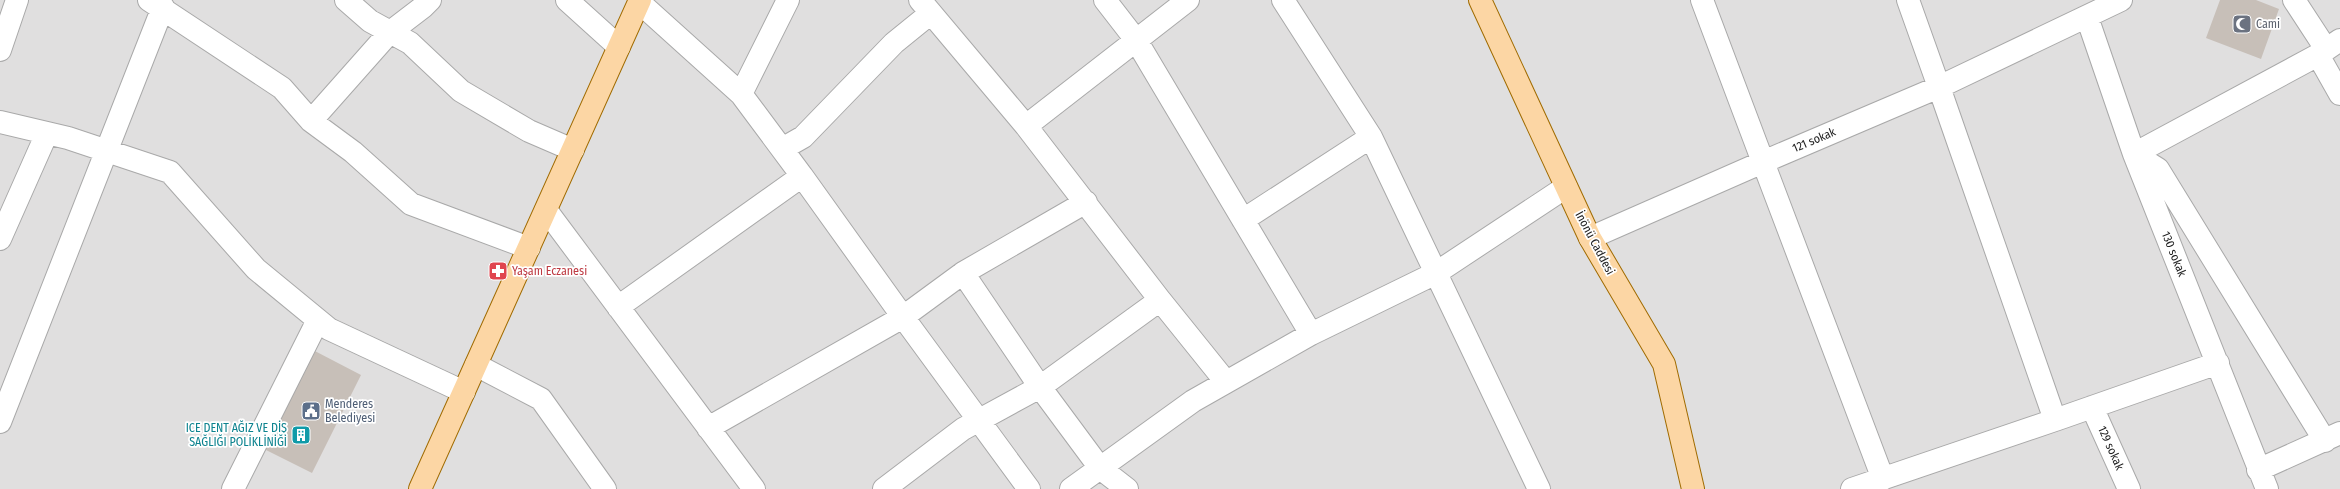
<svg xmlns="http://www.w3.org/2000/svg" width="2340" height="489" font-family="'Fira Sans Condensed',sans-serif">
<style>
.residential{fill:#e0dfdf}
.building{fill:#c7bfb8}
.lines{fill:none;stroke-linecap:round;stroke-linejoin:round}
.minor-casing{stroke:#a9a9a9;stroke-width:24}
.major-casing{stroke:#a06b00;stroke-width:24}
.minor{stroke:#fff;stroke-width:22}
.major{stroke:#fcd6a4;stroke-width:22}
.labels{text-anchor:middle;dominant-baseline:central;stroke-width:3.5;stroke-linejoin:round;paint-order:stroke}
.worship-label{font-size:12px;fill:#5b616d;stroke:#fff;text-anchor:start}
.street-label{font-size:12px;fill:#222;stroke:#fff}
.health-label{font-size:12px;fill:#be3a42;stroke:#fff;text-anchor:start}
.service-label{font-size:12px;fill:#4e5e75;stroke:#fff;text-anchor:start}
.culture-label{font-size:12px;fill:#0d838f;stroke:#fff;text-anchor:end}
</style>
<rect width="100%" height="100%" fill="#f2efe9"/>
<path class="residential" d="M0 0H2340V489H0Z"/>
<path class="building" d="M2220 0H2256L2279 9 2261 59 2206 38Z
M311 349 361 375 312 473 262 448Z"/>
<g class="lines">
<g class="minor-casing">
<path id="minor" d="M149 0 282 88 311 121 353 152 411 204 529 248
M346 0 370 21 410 43 461 91 529 131 573 150
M567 0 619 47
M920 0 1026 126
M1105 0 1136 40 1311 334
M1283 0 1371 137 1539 489
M1702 0 1763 162 1939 87 1908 0
M2294 0 2326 49
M2087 17 2134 154 2267 489
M0 50 17 0
M2318 55 2340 94
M741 94 788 0
M311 121 389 33 423 7 430 0
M0 122 68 138 170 172 256 269 329 329 464 392
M782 149 803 137 894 43 931 13
M802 176 903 317 963 273 1040 387 1160 300 1226 382
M546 210 754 489
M1243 220 1371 137
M1590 238 1763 162 1883 479
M0 239 47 133
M963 273 1086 202
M1160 300 1026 126 1188 0
M618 307 802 176 741 94 639 2
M476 365 541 399 605 489
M2092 407 2129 489
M2055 420 2218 363
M0 422 163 7
M708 428 903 317 1029 489
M2325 441 2158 169 2134 154 2318 55 2340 40
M2258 470 2340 433
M233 489 318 320
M884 489 963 429 1040 387 1100 468 1127 489
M1071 489 1193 401 1311 334 1436 273 1566 187
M1852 489 2055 420 1939 87 2121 0"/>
</g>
<g class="major-casing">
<path id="major" d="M1480 0 1590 238 1664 364 1693 489
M420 489 640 0"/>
</g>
<use href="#minor" class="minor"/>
<use href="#major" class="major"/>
</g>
<defs>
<g id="mosque-square" transform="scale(1)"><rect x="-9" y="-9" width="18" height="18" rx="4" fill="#6b7280" stroke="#fff"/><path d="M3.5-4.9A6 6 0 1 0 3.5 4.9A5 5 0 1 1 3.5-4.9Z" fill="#fff"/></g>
<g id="pharmacy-square" transform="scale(1)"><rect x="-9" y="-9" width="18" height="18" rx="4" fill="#e0444e" stroke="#fff"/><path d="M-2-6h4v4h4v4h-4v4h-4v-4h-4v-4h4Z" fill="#fff"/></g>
<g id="civic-square" transform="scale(1)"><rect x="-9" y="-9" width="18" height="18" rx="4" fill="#5c6f8a" stroke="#fff"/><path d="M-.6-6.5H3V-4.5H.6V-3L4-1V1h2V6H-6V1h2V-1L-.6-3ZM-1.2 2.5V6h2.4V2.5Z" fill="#fff"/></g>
<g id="building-square" transform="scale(1)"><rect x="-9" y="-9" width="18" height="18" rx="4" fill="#0f9aa8" stroke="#fff"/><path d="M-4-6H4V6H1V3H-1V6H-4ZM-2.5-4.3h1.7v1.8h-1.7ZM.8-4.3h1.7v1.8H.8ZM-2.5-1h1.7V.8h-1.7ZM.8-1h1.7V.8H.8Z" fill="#fff"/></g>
</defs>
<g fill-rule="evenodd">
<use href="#mosque-square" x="2242" y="24"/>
<use href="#pharmacy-square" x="498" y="271"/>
<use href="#civic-square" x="311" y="411"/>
<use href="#building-square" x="301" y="435"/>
</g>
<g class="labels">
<g class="worship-label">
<text x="2256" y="24">Cami</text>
</g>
<g class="street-label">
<text transform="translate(1814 140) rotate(-23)">121 sokak</text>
<text transform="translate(1595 243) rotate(62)">İnönü Caddesi</text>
<text transform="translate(2174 254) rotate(68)">130 sokak</text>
<text transform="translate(2111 448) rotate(66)">129 sokak</text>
</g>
<g class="health-label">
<text x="512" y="271">Yaşam Eczanesi</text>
</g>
<g class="service-label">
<text x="325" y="404">Menderes<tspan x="325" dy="14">Belediyesi</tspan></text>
</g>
<g class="culture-label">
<text x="287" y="428">ICE DENT AĞIZ VE DİŞ<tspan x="287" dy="14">SAĞLIĞI POLİKLİNİĞİ</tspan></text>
</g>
</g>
</svg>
